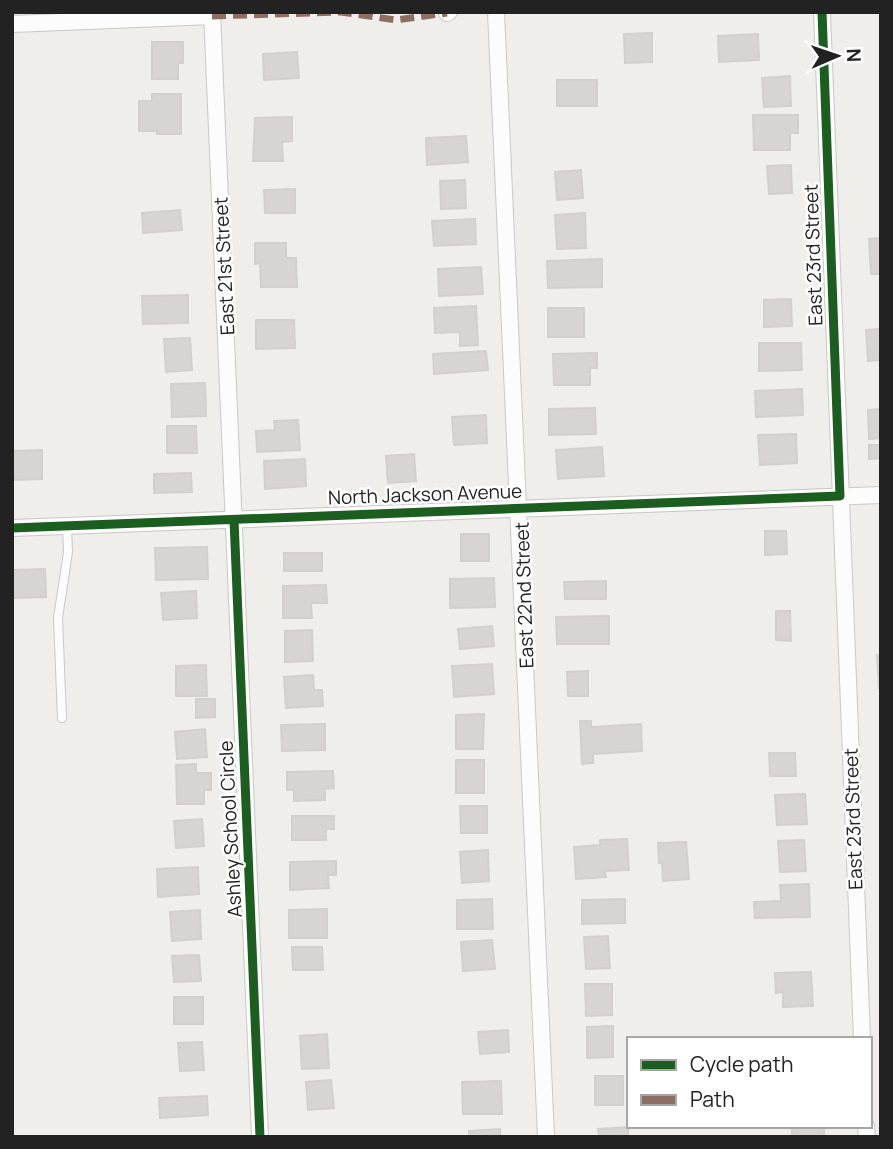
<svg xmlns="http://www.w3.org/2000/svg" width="893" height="1149" font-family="Manrope,sans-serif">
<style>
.building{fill:#d7d4d2;stroke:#d3d0cc;stroke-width:2}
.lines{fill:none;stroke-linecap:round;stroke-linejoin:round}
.service-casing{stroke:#c9c8c7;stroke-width:10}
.minor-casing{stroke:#c9c8c7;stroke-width:18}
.service{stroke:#fdfcfc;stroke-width:8}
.minor{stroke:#fdfcfc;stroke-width:16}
.quiet{stroke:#8d6e63;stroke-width:7;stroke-dasharray:14 7;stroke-linecap:butt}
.cycleway-casing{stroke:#fff;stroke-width:13}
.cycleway{stroke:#1b5e20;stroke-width:9}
.labels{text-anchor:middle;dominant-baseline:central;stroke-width:5;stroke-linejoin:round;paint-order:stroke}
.street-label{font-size:19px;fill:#222;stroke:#fff}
</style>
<rect width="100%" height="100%" fill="#f0eeeb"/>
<path class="building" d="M652 33V62L625 63 624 34Z
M758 34 759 60 719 62 718 36Z
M152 42H183V63H178V79H152Z
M297 52 299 78 264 80 263 54Z
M790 76 791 106 764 107 762 78Z
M557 80H597V106H557Z
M152 94H181V134H157V131H139V101H152Z
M753 115H798V133H790V150H754Z
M292 117V141L282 142 283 161H253L255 118Z
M466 136 468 162 427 165 426 138Z
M791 165 792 193 769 194 767 166Z
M581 170 583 198 557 200 555 172Z
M465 180 466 208 441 209 440 181Z
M295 189V213H265L264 190Z
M180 210 182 230 143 233 142 213Z
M585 213 586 248 557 249 555 215Z
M475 219 476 244 434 246 432 221Z
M881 238V274H871L869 239Z
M255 243H286V258H296L297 287H261L260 263 255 264Z
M602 259V287L548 288 547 261Z
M481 267 483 294 439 296 438 269Z
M188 295V323L143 324 142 296Z
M791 299 792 326 764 327V300Z
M476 306 478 345 460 346V332L435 333 434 308Z
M548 308H584V337H548Z
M256 320H294L295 348 256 349Z
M881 329V360L868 361 866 330Z
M190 338 192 370 166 372 164 339Z
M759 343H801L802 370 759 371Z
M486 351 488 370 434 374 433 354Z
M597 353V368H590V385H554L553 354Z
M205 383 206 416 172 417 171 384Z
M802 389 803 415 756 417 755 391Z
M595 408 596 434 549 435V409Z
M881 409V438L869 439 868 410Z
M486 415 487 443 454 445 452 417Z
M298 420 300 450 257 452 256 431 275 430 274 421Z
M167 426H196L197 453H167Z
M796 434 797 463 760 465 758 435Z
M869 445H881V458L869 459Z
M602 447 604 476 558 479 556 450Z
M42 450V479L12 480V451Z
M414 454 416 481 388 483 386 456Z
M305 459 306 486 265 489 264 461Z
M191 473 192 492 154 493V474Z
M765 531H786L787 554 765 555Z
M461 534H489V561H461Z
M207 547 208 579 156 580 155 548Z
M284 553H322V571H284Z
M45 569 46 597 12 598V570Z
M494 578 495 607 450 608V579Z
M606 581V599H565L564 582Z
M326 585 327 603H311L312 618H283V586Z
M196 591 197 618 163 620 161 593Z
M776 611H790L791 641 776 640Z
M609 616V644H557L556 617Z
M492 626 494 646 460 649 458 629Z
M312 630 313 661 285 662V631Z
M877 655H881V688H879Z
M492 664 494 694 454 697 452 666Z
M206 665 207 696H176V666Z
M588 671V696H568L567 672Z
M313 675 314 690H322L323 706 286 708 284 677Z
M196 699H215V717L196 718Z
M484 714 483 749H456V715Z
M580 721H591V727L641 724 642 751 593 754V763L582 764Z
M325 724V750L282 751 281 725Z
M205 729 207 757 177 759 175 732Z
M769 753H795L796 776H770Z
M456 760H484V793H456Z
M196 764V773H211V790H204V804H177L176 765Z
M333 771 334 788 325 789V800L294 801V790H287V772Z
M805 794 807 824 777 825 775 795Z
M460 806H487V833H461Z
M292 816H334V829H326V840H292Z
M202 819 204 846 176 848 174 821Z
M627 839 629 870 605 871 606 877 576 879 574 847 600 845V840Z
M804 840 806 871 780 872 778 841Z
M686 842 689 879 663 881 662 863H659L658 843Z
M488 850 489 881 462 883 460 852Z
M336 861V875H328L329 888 290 890V862Z
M198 867 199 894 158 897 157 869Z
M809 884 810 917 755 918 754 902 781 901 780 885Z
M492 899 493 929H457V900Z
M625 899V923L582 924V900Z
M327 909V938H289V910Z
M200 910 201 939 172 941 170 912Z
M608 936 610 968 586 969 584 937Z
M492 940 495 969 463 971 461 942Z
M292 947H322L323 970H293Z
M199 955 201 981 174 982 172 956Z
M811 972 813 1006 783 1007V992L776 993 775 973Z
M585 984H612V1015L586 1016Z
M174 997H203V1024H174Z
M613 1026V1057L587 1058V1027Z
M508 1030 509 1052 480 1054 478 1032Z
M327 1034 329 1068 302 1069 300 1036Z
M202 1042 204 1070 180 1071 178 1043Z
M595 1076H623V1105H595Z
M331 1080 334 1108 308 1110 306 1082Z
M501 1081 502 1114H463L462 1082Z
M207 1096 208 1115 160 1118 159 1098Z
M792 1126H824V1137H792Z
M628 1127V1137H599L598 1129Z
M500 1129V1137H469V1131Z"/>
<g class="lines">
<g class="service-casing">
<path id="service" d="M62 718 58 618 68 552 67 526"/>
</g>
<g class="minor-casing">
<path id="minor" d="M212 12 260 1137
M496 12 546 1137
M822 12 862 1039
M447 13 449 12
M12 24 212 16
M12 528 881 495
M866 1126 867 1137"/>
</g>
<use href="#service" class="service"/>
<use href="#minor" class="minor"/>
<path class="quiet" d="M212 16 341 12 396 20 447 13"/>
<g class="cycleway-casing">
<path id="cycleway" d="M234 520 260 1137
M12 528 840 496 822 12"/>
</g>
<use href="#cycleway" class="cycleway"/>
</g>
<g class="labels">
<g class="street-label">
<text transform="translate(813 255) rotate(-92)">East 23rd Street</text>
<text transform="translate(224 266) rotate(-93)">East 21st Street</text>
<text transform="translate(425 494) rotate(-2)">North Jackson Avenue</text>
<text transform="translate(524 595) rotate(-92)">East 22nd Street</text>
<text transform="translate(853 819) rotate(-92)">East 23rd Street</text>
<text transform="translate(230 829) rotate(-93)">Ashley School Circle</text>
</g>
</g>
<rect width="893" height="1149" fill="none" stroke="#222222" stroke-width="28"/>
<rect x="627" y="1037" width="245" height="91" fill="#ffffff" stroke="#a7a7a7" stroke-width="2"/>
<rect x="641" y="1060" width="35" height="10" fill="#1b5e20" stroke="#a7a7a7" stroke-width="2"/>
<text x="690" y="1072" font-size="21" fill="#222222">Cycle path</text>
<rect x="641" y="1095" width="35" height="10" fill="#8d6e63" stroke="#a7a7a7" stroke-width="2"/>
<text x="690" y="1107" font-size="21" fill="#222222">Path</text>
<g transform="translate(837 56) rotate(88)" stroke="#ffffff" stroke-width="5" paint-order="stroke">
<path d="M0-5L12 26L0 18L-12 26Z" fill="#222222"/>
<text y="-10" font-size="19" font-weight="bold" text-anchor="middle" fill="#222222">N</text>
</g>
</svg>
